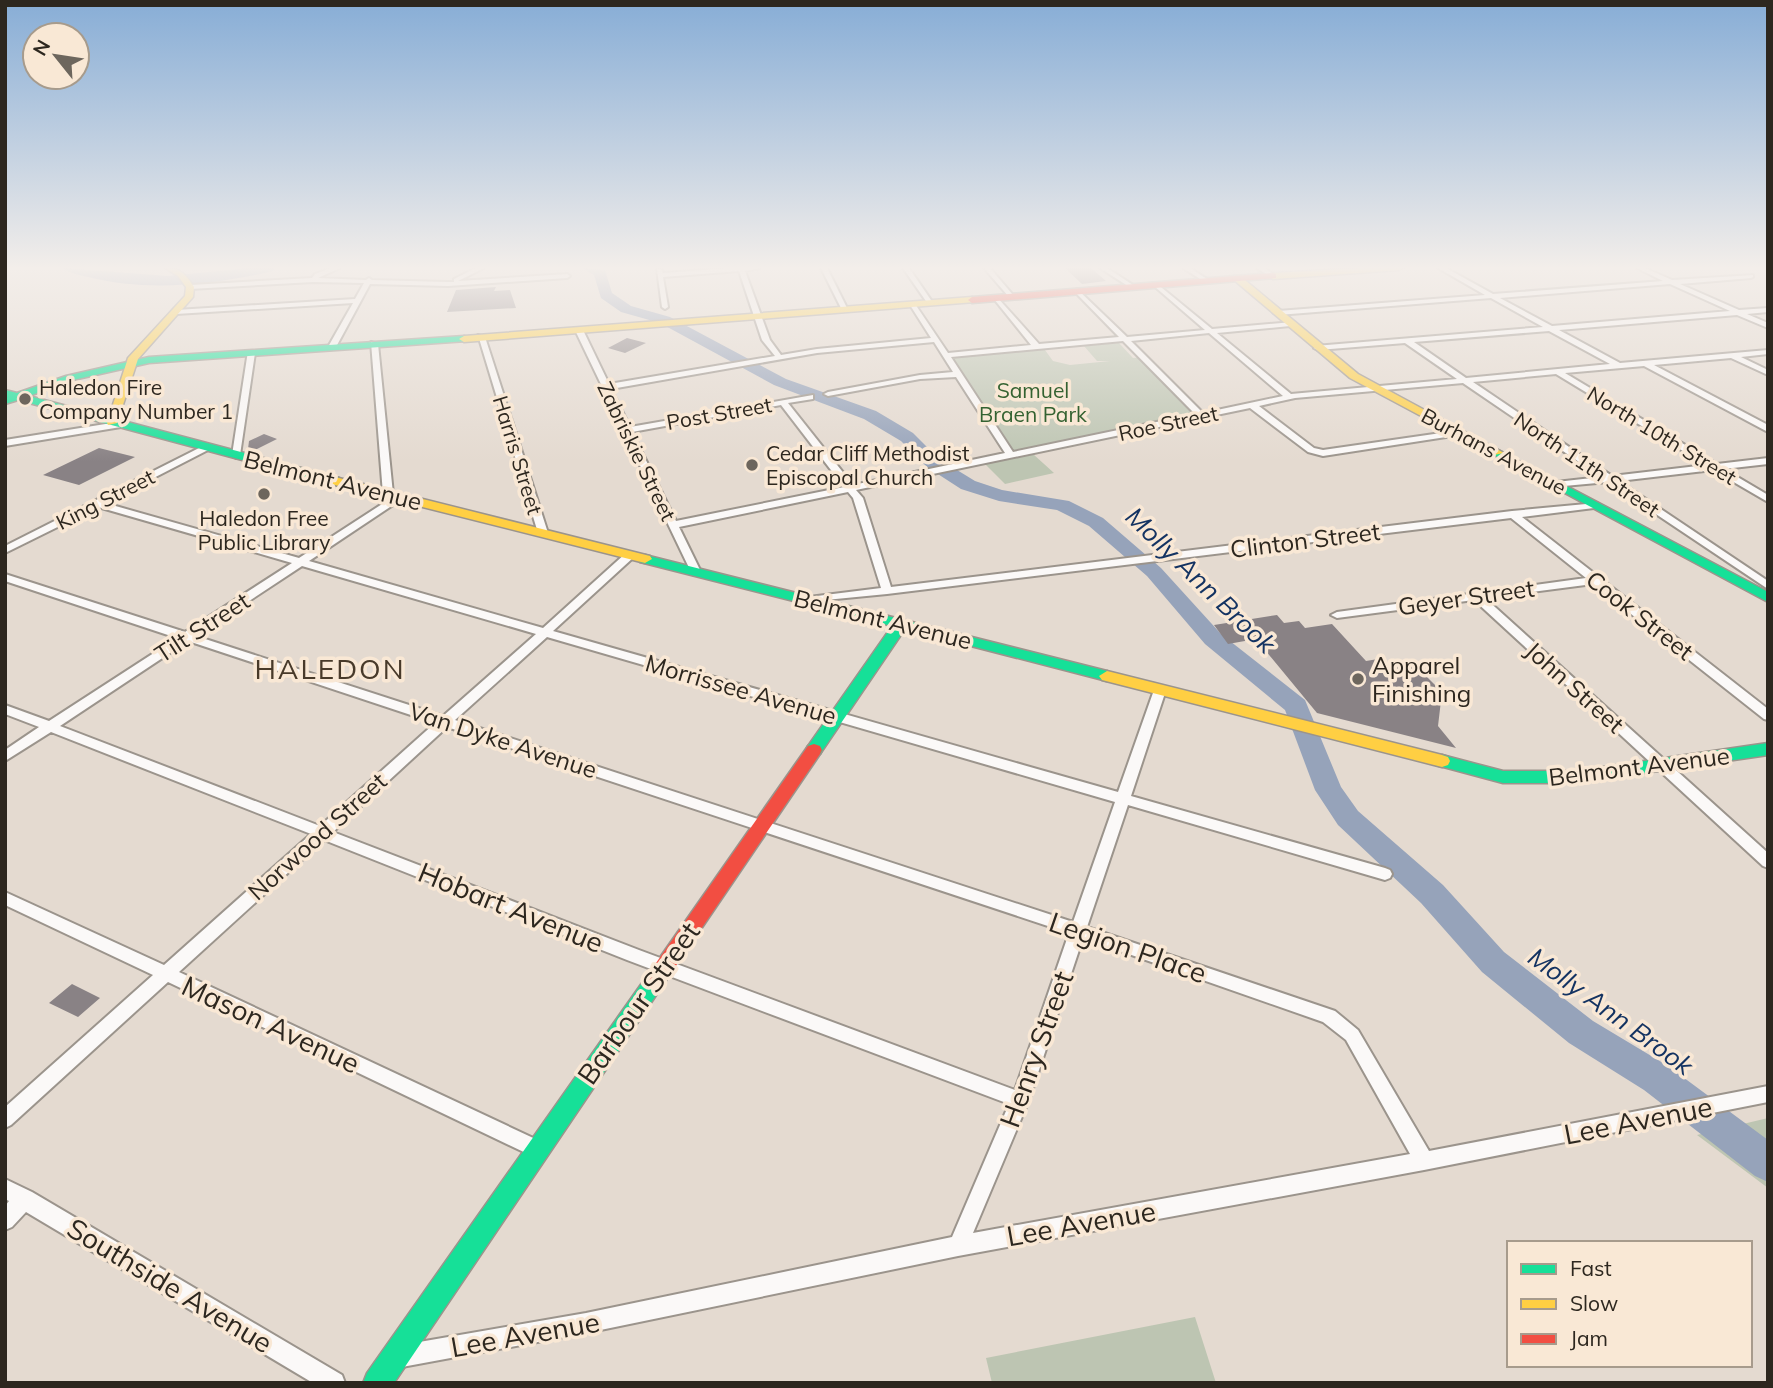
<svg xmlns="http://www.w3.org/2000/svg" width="1773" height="1388" font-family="Mulish,sans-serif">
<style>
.green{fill:#bdc5b2}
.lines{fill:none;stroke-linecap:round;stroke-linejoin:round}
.river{fill:#96a3ba;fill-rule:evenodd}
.building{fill:#898285}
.street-casing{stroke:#9b948c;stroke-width:4}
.fast-casing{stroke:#9b948c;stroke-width:3}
.slow-casing{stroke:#9b948c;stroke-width:3}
.jam-casing{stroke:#9b948c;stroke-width:3}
.street{fill:#fbf9f8;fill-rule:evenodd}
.fast{fill:#16e098;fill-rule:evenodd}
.slow{fill:#ffcf43;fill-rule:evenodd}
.jam{fill:#f24e42;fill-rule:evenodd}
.poi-dot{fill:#6d665d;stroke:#f9e8d5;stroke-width:2.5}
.labels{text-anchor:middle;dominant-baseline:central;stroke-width:7;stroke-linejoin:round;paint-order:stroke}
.far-poi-label{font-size:21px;fill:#2d271f;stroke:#f9e8d5;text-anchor:start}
.far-park-label{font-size:21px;fill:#346231;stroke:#f9e8d5}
.far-street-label{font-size:21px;fill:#2d271f;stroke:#f9e8d5}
.street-label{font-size:24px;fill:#2d271f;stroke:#f9e8d5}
.poi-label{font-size:24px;fill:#2d271f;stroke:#f9e8d5;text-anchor:start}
.water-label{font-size:26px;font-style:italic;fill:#143362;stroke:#f9e8d5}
.quarter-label{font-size:28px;letter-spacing:2px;fill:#483a2a;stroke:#f9e8d5}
.near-street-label{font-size:28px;fill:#2d271f;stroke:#f9e8d5}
</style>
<rect width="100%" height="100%" fill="#e4dad0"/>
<path class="green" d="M1119 343 1133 358 1146 357 1204 415 1011 455 946 354 1042 346 1053 361 1070 365 1110 361H1097L1084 346Z
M1033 454 1054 473 1005 484 985 464Z
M1768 1118V1188L1697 1135Z
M1195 1317 1216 1383H992L986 1358Z"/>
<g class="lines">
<path class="river" d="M63 268 168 276 248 268H274L273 271C214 285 147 292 88 277 79 275 69 273 63 268Z
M582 268 605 270 612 293 631 306 670 317 786 379 876 411 913 433 939 459 975 481 1002 490 1069 501 1103 518 1161 568 1221 634 1305 700 1341 787 1358 811 1443 885 1504 952 1593 1021 1668 1066 1768 1140V1182L1755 1176 1644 1090 1569 1043 1482 972 1421 903 1338 825 1315 790 1285 710 1205 644 1147 576 1089 526 1057 510 999 501 961 489 927 467 901 441 864 419 774 385 660 323 621 312 601 298 594 275Z"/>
</g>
<path class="building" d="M1065 268H1091L1106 281 1082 284Z
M496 287 494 291 510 290 516 308 447 312 456 290Z
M627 338 646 343 625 353 608 348Z
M264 434 277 439 255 450 248 449 249 441Z
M99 448 135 457 79 485 43 475Z
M1277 615 1284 623 1299 621 1305 628 1332 624 1366 661 1378 659 1384 665 1410 660 1442 692 1438 726 1456 748 1317 713 1256 639 1228 644 1214 625Z
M72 984 100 998 78 1017 49 1003Z"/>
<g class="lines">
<g class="street-casing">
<path id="street" d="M331 268H340L318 278 366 280 369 278 372 280 448 282H454V279L476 268H484L458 281 567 274 570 276 567 278 448 286 370 284 336 347 332 349 328 347 353 303 176 314 173 312 176 310 355 299 364 283 313 282 190 289 187 287 190 285 312 278 315 274Z
M732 268H760L745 271 770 340 781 355 817 349 931 338 910 305 913 303 915 304 948 353 1031 345 994 299V297L996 296 1039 344 1119 337 1075 292V290L1077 289 1127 337 1205 330 1154 286V284L1156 283 1212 329 1293 322 1294 324 1290 326 1217 333 1291 394 1457 379 1405 343 1318 350 1314 348 1315 346 1543 327 1491 298 1278 315 1274 313 1278 311 1485 295 1438 268H1446L1493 294 1663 281 1637 268H1645L1672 280 1753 275V277L1751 278 1680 284 1739 310 1768 308V312L1747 314 1768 323V328L1737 315 1559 330 1620 363 1768 350V354L1741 357 1768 370V375L1731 358 1654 365 1768 425V432L1644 366 1565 373 1717 464 1768 458V464L1724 469 1768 495V502L1713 470 1619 481 1768 581V589L1608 482 1553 487V483L1556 482 1601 477 1463 383 1295 398 1259 406 1314 448 1323 450 1462 430V434L1459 435 1323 456 1308 452 1250 408 856 490 863 498 891 587 1512 511 1597 503V507L1594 508 1522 517 1768 709V720L1764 719 1593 584 1485 598 1768 853V868L1763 866 1474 600 1337 618 1331 615 1337 612 1586 578 1511 518 887 594 805 602 804 600 805 598 809 597 881 588 853 498 848 492 679 527 701 572 696 575 692 574 575 330 579 328 583 330 609 384 775 356 762 340 739 271 663 277 668 307 665 309 662 307 657 269H661L663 273ZM1670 284 1730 311 1552 326 1500 298ZM1549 331 1610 364 1466 378 1414 342ZM1209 333 1283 396 1203 413 1131 341ZM1123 341 1195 414 1013 452 951 357ZM934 342 953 372 920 375 828 392 824 394 828 396 920 379 956 377 1005 453 853 485 788 403 813 399V395L630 427 611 389 817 353ZM1556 374 1706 465 1612 476 1473 382ZM781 405 844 487 676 521 632 432Z
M821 268H827L848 310 847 311 842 310Z
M903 268H909L933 303 932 304H928Z
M984 268H990L1013 295V297H1009Z
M1100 268H1107L1136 287 1131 288Z
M1183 268H1190L1210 281 1205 282Z
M1257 268H1264L1276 276 1271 277Z
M478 335 485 337 548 533 547 535 543 536 538 533Z
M371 342 378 344 393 494 388 497 383 494Z
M248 351 255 353 240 455 236 458 232 455Z
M118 422 121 423V427L5 446V440Z
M205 445 209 448 208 450 105 503 299 558 396 495H402V499L309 561 543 628 626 553H634V557L553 631 1118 792 1154 690 1156 687H1164L1166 690 1131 796 1385 868 1390 870 1392 874 1390 878 1385 880 1128 805 1087 927 1335 1011 1358 1030 1429 1151 1768 1086V1102L1424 1170 958 1256 586 1333 402 1367 394 1364 391 1356 394 1348 402 1345 586 1313 952 1237 1009 1104 627 960 324 840 179 972 544 1143 546 1149 544 1155 537 1158 530 1155 168 982 11 1125 5 1128V1107L153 975 5 905V892L164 965 311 834 51 732 5 761V750L39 727 5 714V705L49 721 177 638 5 581V574L185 632 292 563 98 507 5 553V546ZM302 566 536 634 443 716 196 636ZM547 637 1115 802 1073 922 455 720ZM188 641 435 723 320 826 60 726ZM447 727 1069 933 1015 1090 639 950 333 832ZM1083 938 1323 1022 1346 1040 1410 1154 973 1233 1029 1100Z
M5 1179 32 1192 342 1375 345 1383H313L26 1212 12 1227 5 1230V1206L9 1201 5 1199Z"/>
</g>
<g class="fast-casing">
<path id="fast" d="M464 336 467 337V341L149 363 73 380 29 396 339 478V484L335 485 18 400 5 404V390L17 393 66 376 149 357Z
M1498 450 1768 592V602L1494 455V451Z
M645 555 1107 671 1115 676 1107 681 905 629 820 754H808L806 750 808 746 892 626 640 562 638 559Z
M1768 743V755L1576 783H1503L1436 765 1434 761 1436 757 1442 755 1503 771H1576Z
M656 970 663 973 666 979 663 985 394 1383H363L367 1373 649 973Z"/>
</g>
<g class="slow-casing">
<path id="slow" d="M165 268C181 268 186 275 194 287L193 297 138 359 117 423 108 425 107 423 128 358 185 296 186 287 178 276Z
M1362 268H1403L1399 270 1273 279 1269 276 1273 273Z
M1234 276H1240L1358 374 1504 453 1494 455 1350 378 1234 280Z
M972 297 975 298V302L464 342 459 339 464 336Z
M335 477 650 556 652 559 645 563 331 484V478Z
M1107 671 1442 755 1448 757 1450 761 1448 765 1442 767 1102 680 1099 676Z"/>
</g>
<g class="jam-casing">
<path id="jam" d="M1273 273 1276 274V278L972 303 968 300 972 297Z
M814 744 820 746 822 750 820 754 663 985 656 988 649 985 646 979 649 973 808 746Z"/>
</g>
<use href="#street" class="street"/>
<use href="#fast" class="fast"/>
<use href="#slow" class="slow"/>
<use href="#jam" class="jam"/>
</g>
<linearGradient id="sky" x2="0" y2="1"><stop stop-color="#87add6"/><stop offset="0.58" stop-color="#f3eeea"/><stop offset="1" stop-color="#f3eeea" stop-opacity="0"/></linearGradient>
<rect width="1773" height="462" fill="url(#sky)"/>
<g class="poi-dot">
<circle cx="25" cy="399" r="7"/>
<circle cx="752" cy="465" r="7"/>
<circle cx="264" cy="494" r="7"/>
<circle cx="1358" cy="679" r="7"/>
</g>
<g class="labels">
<g class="far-poi-label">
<text x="39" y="387">Haledon Fire<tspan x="39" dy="24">Company Number 1</tspan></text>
<text x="766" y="453">Cedar Cliff Methodist<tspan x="766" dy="24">Episcopal Church</tspan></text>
<text x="264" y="518" text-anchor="middle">Haledon Free<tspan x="264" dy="24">Public Library</tspan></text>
</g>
<g class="far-park-label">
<text x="1033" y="390">Samuel<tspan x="1033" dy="24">Braen Park</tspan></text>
</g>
<g class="far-street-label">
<text transform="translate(719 413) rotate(-10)">Post Street</text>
<text transform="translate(1168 423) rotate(-12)">Roe Street</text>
<text transform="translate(1662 435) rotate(31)">North 10th Street</text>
<text transform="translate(637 451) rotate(64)">Zabriskie Street</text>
<text transform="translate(1494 451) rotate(28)">Burhans Avenue</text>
<text transform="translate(518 455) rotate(73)">Harris Street</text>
<text transform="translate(1587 464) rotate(34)">North 11th Street</text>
<text transform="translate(105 499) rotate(-27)">King Street</text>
</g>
<g class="street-label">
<text transform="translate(333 480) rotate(14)">Belmont Avenue</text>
<text transform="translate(1305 540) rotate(-7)">Clinton Street</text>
<text transform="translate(1466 597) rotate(-8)">Geyer Street</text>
<text transform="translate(1640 615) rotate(38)">Cook Street</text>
<text transform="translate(883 619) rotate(14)">Belmont Avenue</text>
<text transform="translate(202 627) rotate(-33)">Tilt Street</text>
<text transform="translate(1575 687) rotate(42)">John Street</text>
<text transform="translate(741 689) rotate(16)">Morrissee Avenue</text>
<text transform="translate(503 740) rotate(18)">Van Dyke Avenue</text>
<text transform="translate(1639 766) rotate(-7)">Belmont Avenue</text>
<text transform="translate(317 836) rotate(-42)">Norwood Street</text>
</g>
<g class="poi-label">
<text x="1372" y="665">Apparel<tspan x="1372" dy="28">Finishing</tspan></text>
</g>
<g class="water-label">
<text transform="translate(1201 580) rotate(44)">Molly Ann Brook</text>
<text transform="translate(1611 1011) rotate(36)">Molly Ann Brook</text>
</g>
<g class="quarter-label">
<text x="330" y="668">HALEDON</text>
</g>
<g class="near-street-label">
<text transform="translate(511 907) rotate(22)">Hobart Avenue</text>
<text transform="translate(1128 947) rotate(19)">Legion Place</text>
<text transform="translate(638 1003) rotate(-55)">Barbour Street</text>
<text transform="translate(271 1024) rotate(25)">Mason Avenue</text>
<text transform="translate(1036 1049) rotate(-70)">Henry Street</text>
<text transform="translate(1638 1120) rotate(-11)">Lee Avenue</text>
<text transform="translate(1081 1223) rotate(-10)">Lee Avenue</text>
<text transform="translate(170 1285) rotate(31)">Southside Avenue</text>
<text transform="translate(525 1334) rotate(-10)">Lee Avenue</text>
</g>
</g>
<rect width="1773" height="1388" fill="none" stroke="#2d271f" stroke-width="14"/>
<rect x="1507" y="1241" width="245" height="126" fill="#f9e8d5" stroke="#a79b8c" stroke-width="2"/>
<rect x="1521" y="1264" width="35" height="10" fill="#16e098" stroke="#a79b8c" stroke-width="2"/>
<text x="1570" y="1276" font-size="21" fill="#2d271f">Fast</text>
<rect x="1521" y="1299" width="35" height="10" fill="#ffcf43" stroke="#a79b8c" stroke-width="2"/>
<text x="1570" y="1311" font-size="21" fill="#2d271f">Slow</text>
<rect x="1521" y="1334" width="35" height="10" fill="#f24e42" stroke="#a79b8c" stroke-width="2"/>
<text x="1570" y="1346" font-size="21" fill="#2d271f">Jam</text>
<g transform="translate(56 56) rotate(300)"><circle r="33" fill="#f9e8d5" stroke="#a79b8c" stroke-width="2"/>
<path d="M0-5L12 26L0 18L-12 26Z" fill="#6d665d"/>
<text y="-10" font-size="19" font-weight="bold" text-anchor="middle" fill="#2d271f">N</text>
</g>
</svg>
